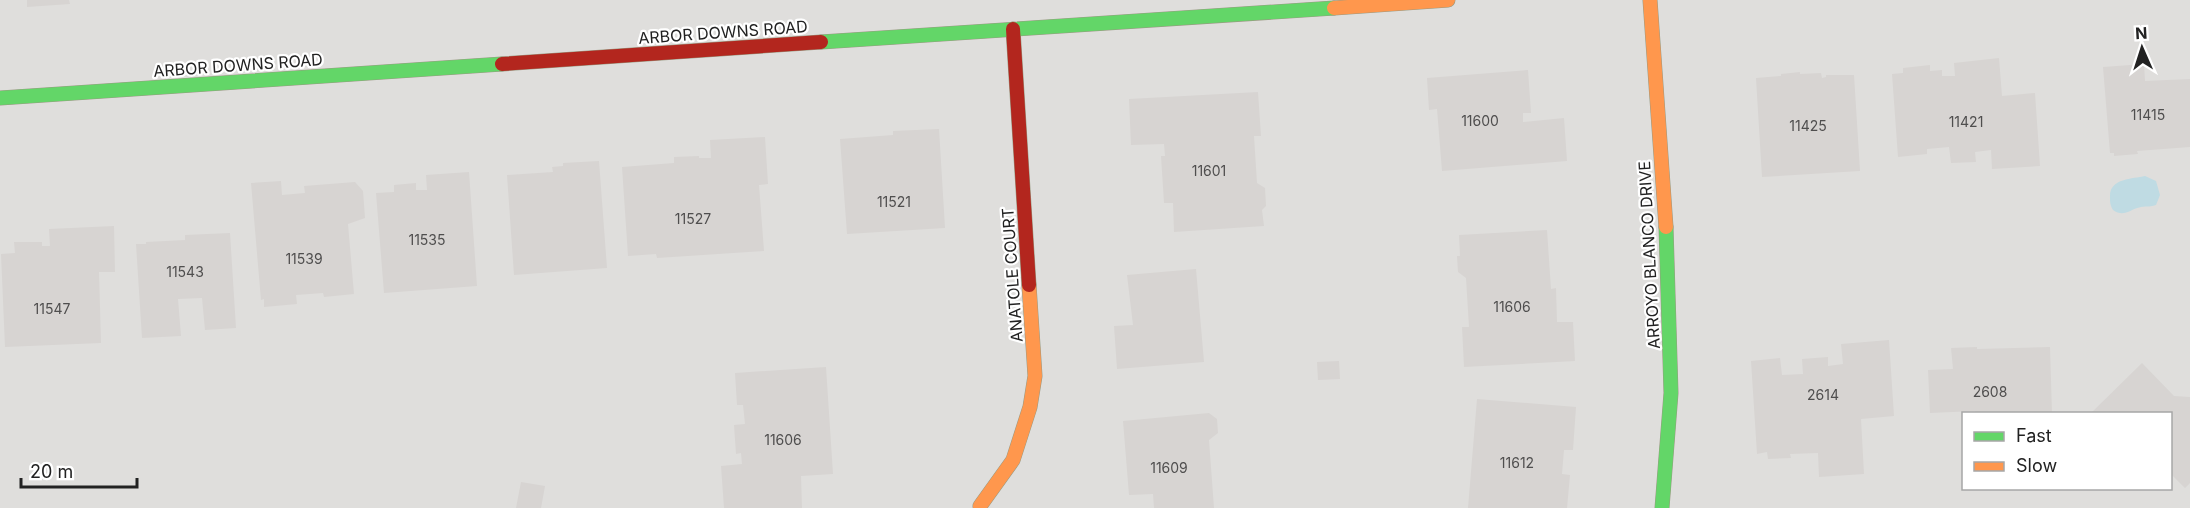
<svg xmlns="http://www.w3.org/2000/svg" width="2190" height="508" font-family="Inter,sans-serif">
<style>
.residential{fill:#dfdedc;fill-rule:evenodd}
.water{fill:#bfdbe3}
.building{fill:#d7d4d2}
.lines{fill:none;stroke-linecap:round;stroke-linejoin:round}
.fast-casing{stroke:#999a82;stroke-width:15}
.slow-casing{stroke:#999a82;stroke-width:15}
.jam-casing{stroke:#999a82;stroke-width:15}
.fast{stroke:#63d668;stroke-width:14}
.slow{stroke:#ff974d;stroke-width:14}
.jam{stroke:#b3261e;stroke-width:14}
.labels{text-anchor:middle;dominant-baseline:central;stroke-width:4.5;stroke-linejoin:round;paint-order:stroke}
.number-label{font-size:14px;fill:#4f4e4e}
.street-label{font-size:16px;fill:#222;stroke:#fff}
</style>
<rect width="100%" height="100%" fill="#f0eeeb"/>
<path class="residential" d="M0 0H2190V508H0ZM1964 414H2170V488H1964Z"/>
<path class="water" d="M2145 176 2156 181 2160 195 2156 205C2151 207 2147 206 2141 207 2130 209 2124 218 2113 210 2110 205 2110 202 2110 196 2110 178 2133 179 2145 176Z"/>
<path class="building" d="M27 0H69L70 4 27 7Z
M1999 58 2002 96 2035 93 2040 166 1992 169 1991 150 1975 152 1976 162 1951 163 1949 147 1927 149V154L1898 157 1892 74 1903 73V68L1930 65V71L1942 70V76H1955L1954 63Z
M2144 64 2145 81 2190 79V147L2137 151 2138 154 2114 156V153H2110L2103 67Z
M1528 70 1531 113H1523V122L1564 118 1567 161 1442 171 1437 109 1429 110 1427 78Z
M1800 72V74L1821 73 1822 78 1826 77V75H1854L1860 171 1762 177 1756 78 1781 76V74Z
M1258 92 1261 136H1254L1257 183 1265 188 1266 206 1262 210 1264 226 1174 232 1173 203H1164L1161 156H1165L1164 144 1131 145 1129 99Z
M939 129 945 228 847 234 840 139 893 135V131Z
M765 137 768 184 759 185 764 251 657 258 656 254 628 256 622 167 674 163V157L699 156V158H711L710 140Z
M599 161 607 268 514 275 507 175 553 172 552 167 563 166V163Z
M469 172 477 286 384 293 376 193 394 192V185L416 183V190H427L426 175Z
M281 181 282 195 305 193 304 186 355 182 363 191 365 218 348 224 354 294 324 297 323 293 296 295 297 304 264 307V299L261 300 251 183Z
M114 226 115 272H99L101 343 5 347 1 254 15 253 14 242H42V246H50L49 229Z
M1547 230 1551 289 1556 288 1557 322H1573L1575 361 1464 367 1462 327H1469L1466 278 1458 272 1457 256H1460L1459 235Z
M230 233 236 328 205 330 202 298 178 299 181 336 142 338 136 244H146V242L185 240V235Z
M1196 269 1204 362 1117 369 1114 326 1133 325 1127 275Z
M1889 340 1894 416 1861 419 1864 474 1819 477 1818 453 1790 454 1791 458 1768 459 1767 452 1757 454 1751 361 1780 358 1782 375 1803 374 1802 359 1828 357V366L1843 364 1841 344Z
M1977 347V349L2050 347 2052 414H1976L1975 411 1930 413 1928 370 1953 369 1951 348Z
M1339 361 1340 379 1318 380 1317 362Z
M2142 363 2174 396 2190 397V483L2185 488 2170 473V414H2090Z
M826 367 833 474 801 476 802 508H724L721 466 742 464 741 453 736 454 734 425 745 424 743 405H737L735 373Z
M1477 399 1576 407 1573 450H1564L1562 474 1570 475 1567 508H1468Z
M1209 413 1217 419 1218 433 1209 440 1214 508H1154L1153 494 1129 495 1123 421Z
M521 482 545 486 541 508H516Z"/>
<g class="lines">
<g class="fast-casing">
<path id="fast" d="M821 42 1334 8
M0 98 502 64
M1662 508 1671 393 1666 227"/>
</g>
<g class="slow-casing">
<path id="slow" d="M1650 0 1666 227
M1334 8 1448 0
M980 506 1013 460 1030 407 1035 376 1029 285"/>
</g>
<g class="jam-casing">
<path id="jam" d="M1013 29 1029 285
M502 64 821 42"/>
</g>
<use href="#fast" class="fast"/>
<use href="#slow" class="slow"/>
<use href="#jam" class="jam"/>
</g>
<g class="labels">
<g class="number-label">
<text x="2148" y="114">11415</text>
<text x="1480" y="120">11600</text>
<text x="1966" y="121">11421</text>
<text x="1808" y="125">11425</text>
<text x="1209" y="170">11601</text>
<text x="894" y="201">11521</text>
<text x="693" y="218">11527</text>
<text x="427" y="239">11535</text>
<text x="304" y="258">11539</text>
<text x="185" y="271">11543</text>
<text x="1512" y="306">11606</text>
<text x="52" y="308">11547</text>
<text x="1990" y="391">2608</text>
<text x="1823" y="394">2614</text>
<text x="783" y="439">11606</text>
<text x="1517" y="462">11612</text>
<text x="1169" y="467">11609</text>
</g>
<g class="street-label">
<text transform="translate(723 32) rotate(-4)">ARBOR DOWNS ROAD</text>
<text transform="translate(238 65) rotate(-4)">ARBOR DOWNS ROAD</text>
<text transform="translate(1649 255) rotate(-93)">ARROYO BLANCO DRIVE</text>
<text transform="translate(1012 275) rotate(-94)">ANATOLE COURT</text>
</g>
</g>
<rect x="1962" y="412" width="210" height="78" fill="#ffffff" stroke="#a7a7a7" stroke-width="1.5"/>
<rect x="1974" y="432" width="30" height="9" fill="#63d668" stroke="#a7a7a7" stroke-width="1.5"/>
<text x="2016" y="442" font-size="18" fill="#222222">Fast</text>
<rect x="1974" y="462" width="30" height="9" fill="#ff974d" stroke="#a7a7a7" stroke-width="1.5"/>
<text x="2016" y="472" font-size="18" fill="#222222">Slow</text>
<g transform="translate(2142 48) rotate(357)" stroke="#ffffff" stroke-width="4.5" paint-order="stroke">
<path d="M0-4.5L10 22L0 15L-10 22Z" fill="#222222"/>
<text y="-9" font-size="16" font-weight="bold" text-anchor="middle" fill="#222222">N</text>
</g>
<path d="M21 478v9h116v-9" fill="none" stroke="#222222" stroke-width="3"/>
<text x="30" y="478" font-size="18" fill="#222222" stroke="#ffffff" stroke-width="4.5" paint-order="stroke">20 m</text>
</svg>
